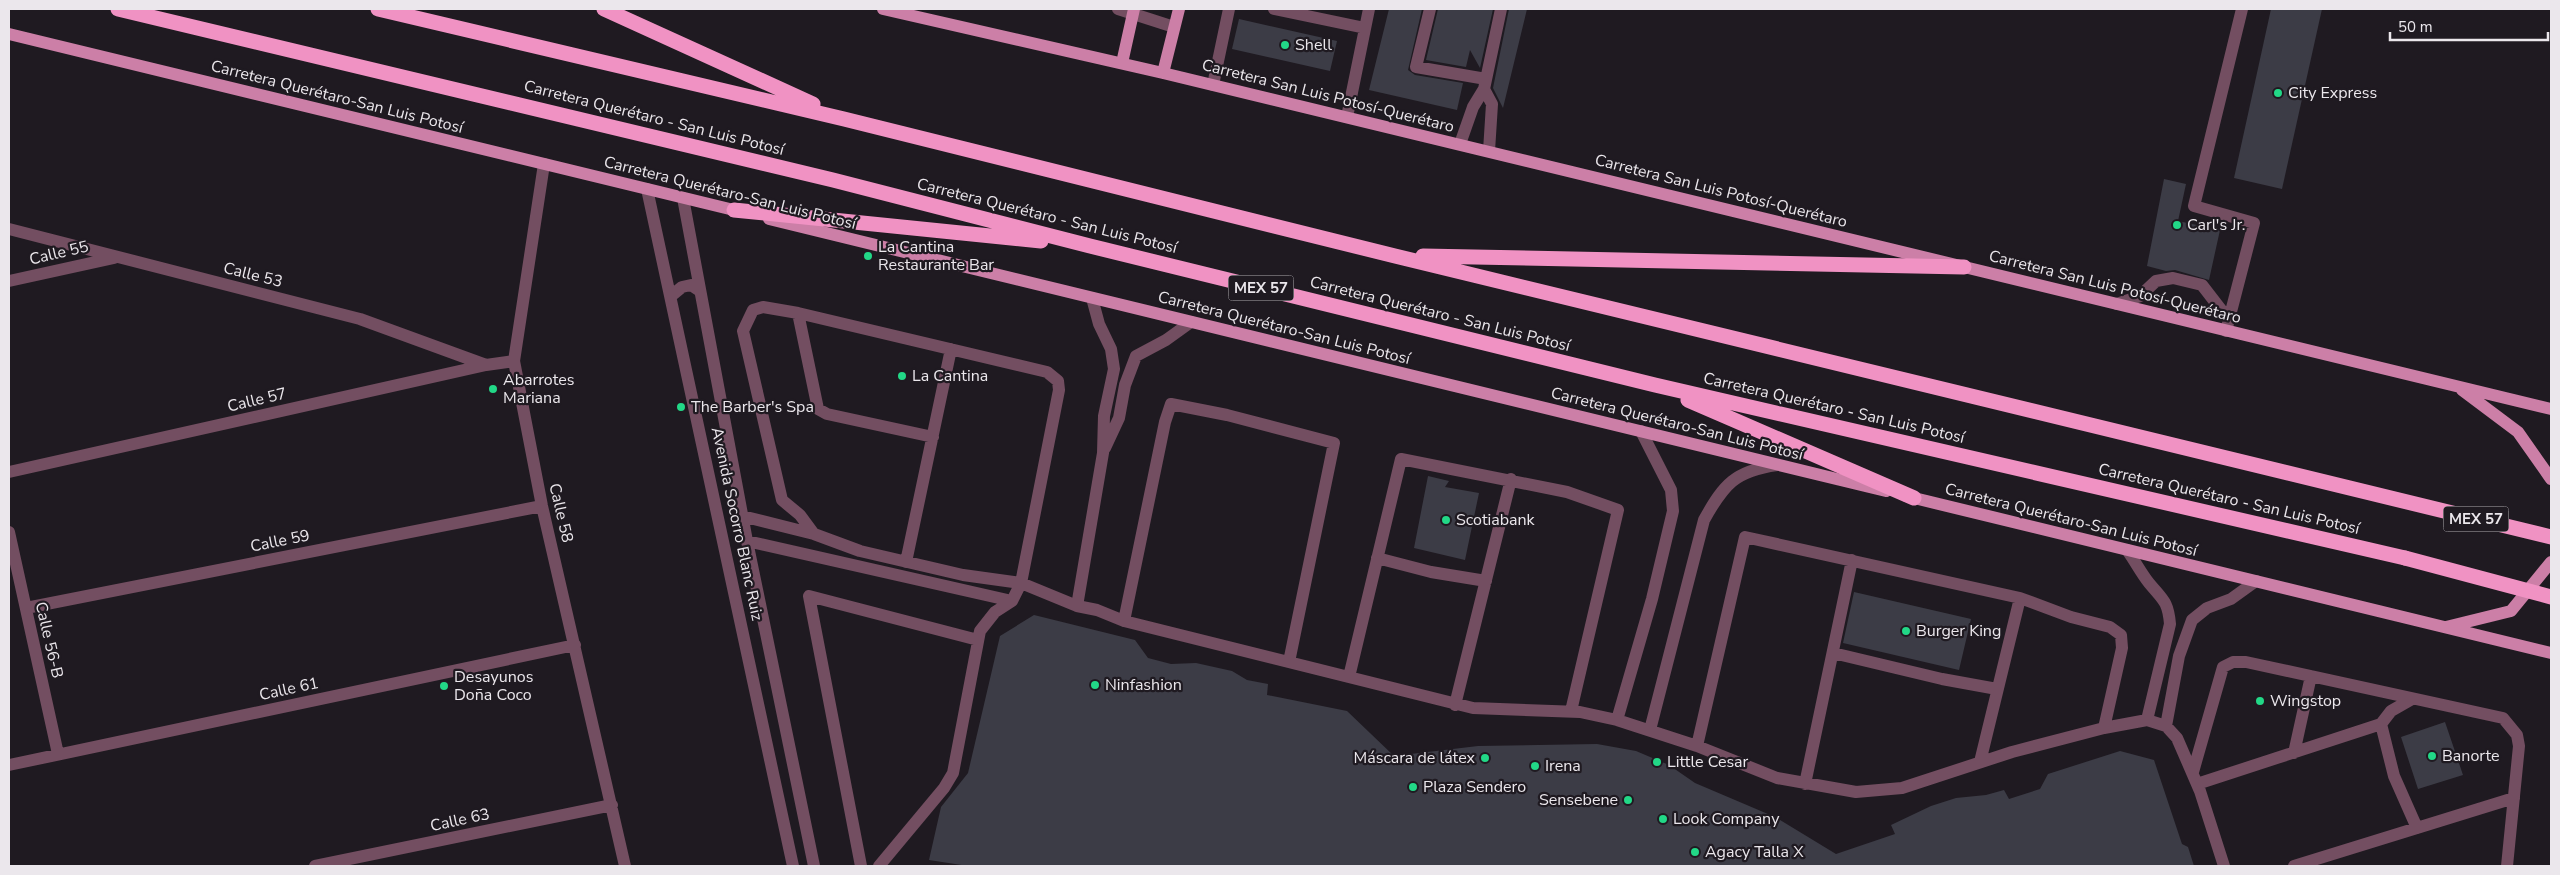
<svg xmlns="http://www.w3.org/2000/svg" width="2560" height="875" font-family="'Nunito Sans',sans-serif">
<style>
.building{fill:#3c3c46}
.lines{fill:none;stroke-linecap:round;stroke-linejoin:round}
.minor{stroke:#734e61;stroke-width:12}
.major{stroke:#cc7fa7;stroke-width:12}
.highway{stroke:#f092c3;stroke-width:15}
.highway-bridge{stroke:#f092c3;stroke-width:15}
.poi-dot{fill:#22d887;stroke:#1f1a21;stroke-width:2}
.labels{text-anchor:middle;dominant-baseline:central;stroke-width:4.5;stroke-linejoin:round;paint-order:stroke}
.shield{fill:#1f1a21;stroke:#aeaaaf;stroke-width:1}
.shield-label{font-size:15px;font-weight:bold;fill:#ebe7ec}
.poi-label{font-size:16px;fill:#ebe7ec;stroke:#1f1a21;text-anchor:start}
.street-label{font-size:16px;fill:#ebe7ec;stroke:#1f1a21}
</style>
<rect width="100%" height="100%" fill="#1f1a21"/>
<path class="building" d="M1389 9H1422L1408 70 1415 75 1463 83 1457 110 1369 90Z
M1438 9H1493L1480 68 1470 50 1466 67 1426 60Z
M1509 9H1527L1503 108 1493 88Z
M2271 9H2322L2282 189 2234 178Z
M1239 19 1337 41 1330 71 1232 49Z
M2164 179 2186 184 2178 221 2220 230 2209 280 2175 270 2166 271 2147 266Z
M1428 476 1449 481 1445 487 1479 493 1465 560 1414 548Z
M1854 592 1971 619 1959 670 1843 643Z
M1034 615 1135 640 1148 658 1171 664 1196 663 1232 671 1247 680 1268 684 1267 695 1347 711 1394 756 1478 746 1597 744 1636 751 1669 765 1695 783 1775 817 1836 854 1895 834 1891 825 1931 806 1956 798 1986 795 2004 790 2009 799 2040 789 2048 774 2120 751 2154 760 2182 844 2188 847 2194 866H968L929 860 941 807 968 773 1000 636Z
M2445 722 2463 775 2418 789 2401 737Z"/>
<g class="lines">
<path class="minor" d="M1118 9 1174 27
M1274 9 1365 28
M1430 9 1416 67 1486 79
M1213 85 1229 9
M1484 89 1492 104 1489 151
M1347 117 1369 9
M1460 144 1473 107 1484 89 1501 9
M544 164 514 361 542 506 625 866
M647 189 793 866
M683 198 747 541 814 866
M9 229 360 319 486 365
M9 281 114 258
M671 296 682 287 691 285 700 291
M2117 304 2140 296 2156 281 2173 278 2202 285 2229 320
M798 313 818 409 827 414 933 437
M2226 331 2254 223 2194 206 2242 9
M1105 448 1119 418 1125 385 1136 356 1166 340 1191 322
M9 472 486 365 514 361
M742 516 814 534 860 551 963 575 1021 583 1077 606 1097 610 1124 621 1473 708 1580 712 1617 720 1697 746 1777 778 1856 792 1902 788 2012 752 2104 728 2147 720 2166 726 2177 738 2200 791 2224 866
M9 532 58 754
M814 534 800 515 782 500 743 331 753 310 763 307 798 313 1047 372 1058 381 1059 390 1021 583 1012 601 995 612 980 631 953 773 944 788 879 866
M747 541 1012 601
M2127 550C2135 561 2141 573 2149 583 2163 600 2168 601 2170 624L2147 720
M1377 558 1431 572 1486 581
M906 562 951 349
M1077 606 1103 453 1104 416 1114 369 1111 349 1099 324 1092 298
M26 608 542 506
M1124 621 1165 422 1171 404 1227 415 1334 443 1289 662
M1833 653 1942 679 1997 689
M1349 677 1401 459 1567 492 1618 510 1571 711
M2412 699 2391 711 2381 724 2394 776 2417 828
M1455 705 1511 479
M1617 720 1652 599 1673 511 1671 490 1641 431
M2166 726 2179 656 2192 620 2207 608 2231 599 2256 581
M1650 730 1704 520C1724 484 1735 471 1777 465
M1697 746 1745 537 2020 598 2071 617 2110 627 2121 635 2122 648 2104 728
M2294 753 2311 676
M1980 762 2020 598
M9 765 575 645
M2193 772 2223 667 2233 662H2246L2503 718 2517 735 2519 746 2507 866
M1805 784 1852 560
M2197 784 2381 724
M315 866 612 805
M861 866 809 596 978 640
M2294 866 2514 798"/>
<path class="major" d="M883 9 1163 73 2551 409
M9 34 742 212
M1122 63 1134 9
M1163 73 1179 9
M769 219 1886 491
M2462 390 2518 432 2551 479
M1906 496 2551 653
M2446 627 2511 611 2551 562"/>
<path class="highway" d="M118 9 833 180 1090 246 1655 385 2405 558
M378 9 844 119 1395 256 2551 537
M604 9 813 104
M734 210 1041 241
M1423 256 1964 267
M1688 400 1914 498"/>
<path class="highway-bridge" d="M2405 558 2551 597"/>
</g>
<g class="poi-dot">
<circle cx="1285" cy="45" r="5"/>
<circle cx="2278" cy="93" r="5"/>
<circle cx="2177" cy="225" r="5"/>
<circle cx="868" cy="256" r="5"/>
<circle cx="902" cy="376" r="5"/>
<circle cx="493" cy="389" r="5"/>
<circle cx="681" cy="407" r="5"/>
<circle cx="1446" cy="520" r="5"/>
<circle cx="1906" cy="631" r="5"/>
<circle cx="1095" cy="685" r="5"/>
<circle cx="444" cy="686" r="5"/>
<circle cx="2260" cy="701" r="5"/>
<circle cx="2432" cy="756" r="5"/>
<circle cx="1485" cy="758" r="5"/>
<circle cx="1657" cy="762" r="5"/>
<circle cx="1535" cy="766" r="5"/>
<circle cx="1413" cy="787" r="5"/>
<circle cx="1628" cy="800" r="5"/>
<circle cx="1663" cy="819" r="5"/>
<circle cx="1695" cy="852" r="5"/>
</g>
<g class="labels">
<g class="shield">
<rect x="1228.5" y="275.5" width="65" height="25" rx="4"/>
<rect x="2443.5" y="506.5" width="65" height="25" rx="4"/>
</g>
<g class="shield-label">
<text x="1261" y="288">MEX 57</text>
<text x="2476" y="519">MEX 57</text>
</g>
<g class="poi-label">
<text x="1295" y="45">Shell</text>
<text x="2288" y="93">City Express</text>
<text x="2187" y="225">Carl's Jr.</text>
<text x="878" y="247">La Cantina<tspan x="878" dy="18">Restaurante Bar</tspan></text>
<text x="912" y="376">La Cantina</text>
<text x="503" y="380">Abarrotes<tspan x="503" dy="18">Mariana</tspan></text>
<text x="691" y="407">The Barber's Spa</text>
<text x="1456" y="520">Scotiabank</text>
<text x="1916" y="631">Burger King</text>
<text x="454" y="677">Desayunos<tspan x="454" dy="18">Doña Coco</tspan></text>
<text x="1105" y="685">Ninfashion</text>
<text x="2270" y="701">Wingstop</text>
<text x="2442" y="756">Banorte</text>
<text x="1475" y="758" text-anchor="end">Máscara de látex</text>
<text x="1667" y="762">Little Cesar</text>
<text x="1545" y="766">Irena</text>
<text x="1423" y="787">Plaza Sendero</text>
<text x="1618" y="800" text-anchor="end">Sensebene</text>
<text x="1673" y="819">Look Company</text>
<text x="1705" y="852">Agacy Talla X</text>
</g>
<g class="street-label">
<text transform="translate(1328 96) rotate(14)">Carretera San Luis Potosí-Querétaro</text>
<text transform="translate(337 97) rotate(14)">Carretera Querétaro-San Luis Potosí</text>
<text transform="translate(654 118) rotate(14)">Carretera Querétaro - San Luis Potosí</text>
<text transform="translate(1721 191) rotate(14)">Carretera San Luis Potosí-Querétaro</text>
<text transform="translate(730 193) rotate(14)">Carretera Querétaro-San Luis Potosí</text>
<text transform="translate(1047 216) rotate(14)">Carretera Querétaro - San Luis Potosí</text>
<text transform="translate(59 253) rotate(-13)">Calle 55</text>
<text transform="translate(253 275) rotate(14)">Calle 53</text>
<text transform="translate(2115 287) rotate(14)">Carretera San Luis Potosí-Querétaro</text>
<text transform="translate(1440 314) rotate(14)">Carretera Querétaro - San Luis Potosí</text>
<text transform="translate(1284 328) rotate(14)">Carretera Querétaro-San Luis Potosí</text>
<text transform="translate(257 400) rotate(-13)">Calle 57</text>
<text transform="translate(1834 408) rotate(13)">Carretera Querétaro - San Luis Potosí</text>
<text transform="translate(1677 424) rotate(14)">Carretera Querétaro-San Luis Potosí</text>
<text transform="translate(2229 499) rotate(13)">Carretera Querétaro - San Luis Potosí</text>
<text transform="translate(561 513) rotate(77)">Calle 58</text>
<text transform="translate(2071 520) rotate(14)">Carretera Querétaro-San Luis Potosí</text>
<text transform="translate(737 524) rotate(78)">Avenida Socorro Blanc Ruiz</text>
<text transform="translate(280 541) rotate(-11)">Calle 59</text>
<text transform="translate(49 640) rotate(77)">Calle 56-B</text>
<text transform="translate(289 689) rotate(-12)">Calle 61</text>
<text transform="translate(460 820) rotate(-12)">Calle 63</text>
</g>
</g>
<rect width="2560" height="875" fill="none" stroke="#ebe7ec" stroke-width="20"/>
<path d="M2390 32v8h158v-8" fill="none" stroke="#ebe7ec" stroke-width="2.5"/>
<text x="2398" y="32" font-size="15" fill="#ebe7ec" stroke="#1f1a21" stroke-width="4" paint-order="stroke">50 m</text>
</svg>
